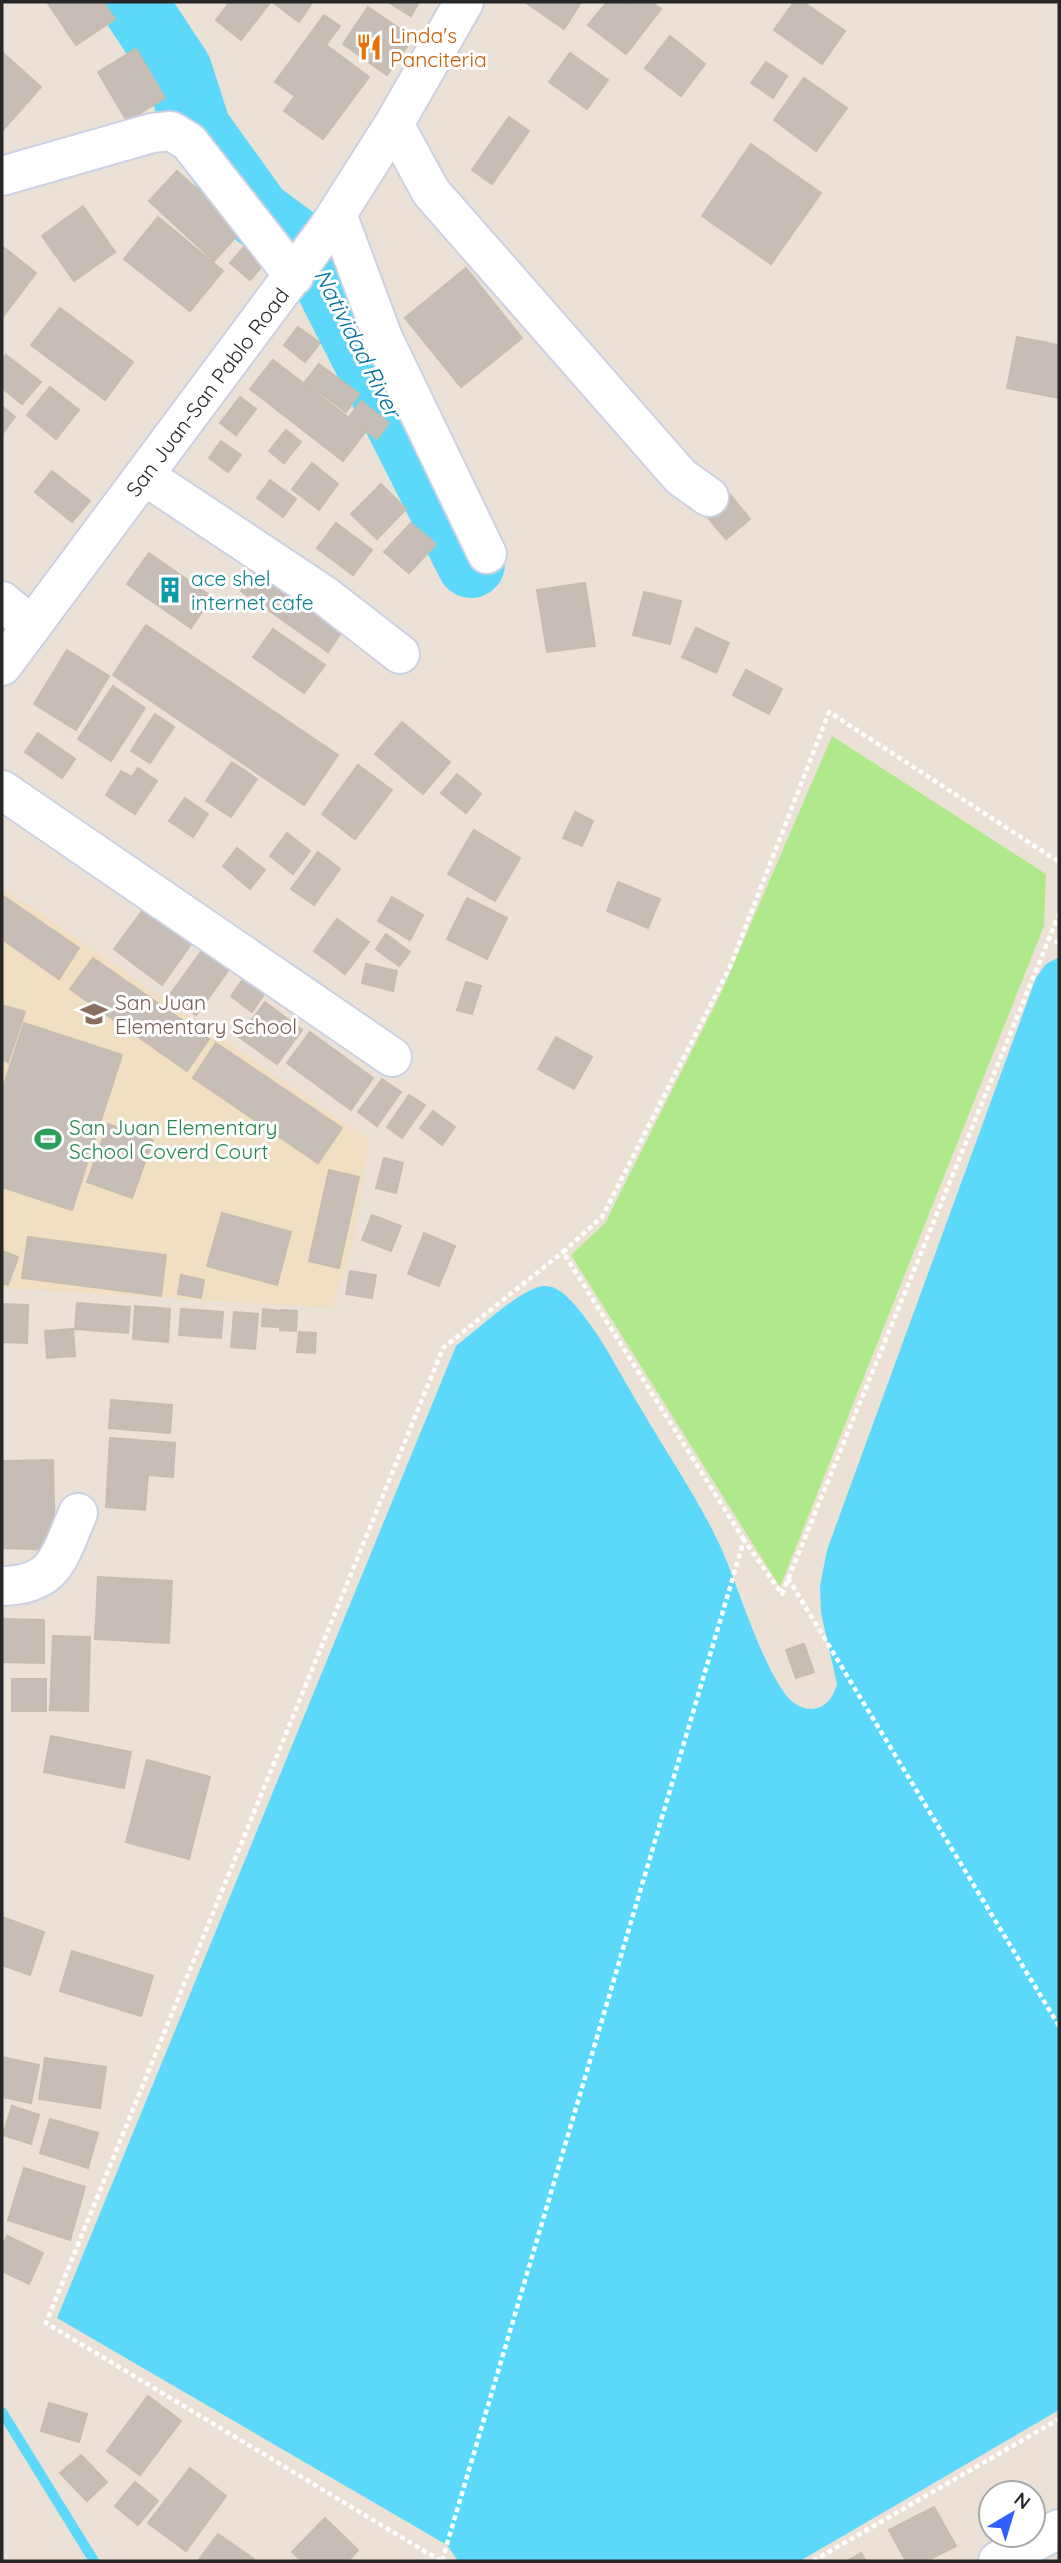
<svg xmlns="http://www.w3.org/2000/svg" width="1061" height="2563" font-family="Quicksand,sans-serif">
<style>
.education{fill:#f0dfc3}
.green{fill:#b0e98b}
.water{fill:#5cd8fb}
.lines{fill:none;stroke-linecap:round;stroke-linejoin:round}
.stream{stroke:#5cd8fb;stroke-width:10}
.river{stroke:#5cd8fb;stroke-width:68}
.building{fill:#c6beb6;stroke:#c6bdb0;stroke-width:2}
.minor-casing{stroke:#cbd1e2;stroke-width:42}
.path{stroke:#fff;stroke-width:4.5;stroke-dasharray:5 3.5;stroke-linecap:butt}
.minor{stroke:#fff;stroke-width:38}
.labels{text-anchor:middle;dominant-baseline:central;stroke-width:6;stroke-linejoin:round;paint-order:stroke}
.food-label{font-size:21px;fill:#c56008;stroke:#fff;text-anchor:start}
.street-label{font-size:21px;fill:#272727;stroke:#fff}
.culture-label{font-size:21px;fill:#0d838f;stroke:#fff;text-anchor:start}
.education-label{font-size:21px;fill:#785e54;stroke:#fff;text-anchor:start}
.leisure-label{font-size:21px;fill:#27864d;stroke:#fff;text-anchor:start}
.water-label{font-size:23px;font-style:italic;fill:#0072a1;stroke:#fff}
</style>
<rect width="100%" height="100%" fill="#ece1d6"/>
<path class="education" d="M2 887 369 1140 354 1240 332 1308 2 1288Z"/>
<path class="green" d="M832 736 1046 874 1044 926 780 1587 571 1255 605 1223 721 993Z"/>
<path class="water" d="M1059 957V2410L800 2561H458L447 2545 57 2318 456 1346C476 1331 520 1289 543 1286 556 1285 566 1295 574 1304 601 1334 619 1373 640 1407 667 1454 700 1501 722 1550 738 1585 767 1683 794 1703 814 1717 832 1705 837 1684L821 1613 820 1586 827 1550 1036 978 1046 964Z"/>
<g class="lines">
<path class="stream" d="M2 2412 94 2561"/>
<path class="river" d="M133 2 178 70 197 129 258 214 314 255 471 564"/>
</g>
<path class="building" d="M47 2H103L115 19 76 45Z
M230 2 269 4 241 40 216 20Z
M277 2H308L311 4 299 22 275 4Z
M388 2H419L411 16Z
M525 2H576L580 4 564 29Z
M607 2 629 4 651 2 661 9 626 54 588 25Z
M794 2H803L845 31 822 64 774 30Z
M368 7 413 38 387 75 343 44Z
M324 15 340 26 326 45 369 77 323 139 284 111 295 96 275 82Z
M670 36 705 64 681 96 645 68Z
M136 49 165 98 127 121 98 72Z
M2 52 41 87 2 131Z
M570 53 608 80 587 109 549 82Z
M766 62 787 76 773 98 751 83Z
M804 78 847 108 816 151 774 120Z
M509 117 529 131 492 184 472 170Z
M751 144 821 193 771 264 702 216Z
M177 171 242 230 214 261 149 201Z
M83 206 115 252 74 281 42 236Z
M158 217 223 271 190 311 124 259Z
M251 239 271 256 250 280 230 263Z
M2 246 36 273 2 318Z
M466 268 522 338 461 387 405 318Z
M60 308 133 362 105 400 31 345Z
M298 327 320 343 305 362 284 345Z
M1017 337 1059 345V398L1007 388Z
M6 355 41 382 22 404 2 388V360Z
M273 360 366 431 343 461 250 389Z
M319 364 359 394 346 412 305 382Z
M50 387 79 410 56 439 27 415Z
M240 397 256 409 236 435 220 423Z
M361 401 389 423 377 439 349 417Z
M2 406 15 417 2 434Z
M286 430 301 442 284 463 269 451Z
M221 441 241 455 228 472 209 458Z
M312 463 338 484 319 510 292 489Z
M52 471 90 501 72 522 35 492Z
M270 480 296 499 283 517 257 498Z
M381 484 406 509 377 539 351 514Z
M723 486 750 519 726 539 698 506Z
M336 523 372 550 353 575 317 548Z
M411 523 436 544 409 573 384 552Z
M149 553 212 597 191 628 127 584Z
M258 567 345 627 328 652 241 591Z
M585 583 595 646 547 652 537 590Z
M644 592 681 601 670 644 633 635Z
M146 625 338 755 304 805 113 675Z
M696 628 729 643 716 673 682 657Z
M273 629 325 665 304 693 253 657Z
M67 650 109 676 76 730 34 704Z
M746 670 782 689 769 714 733 695Z
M113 686 145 708 111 761 78 739Z
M155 714 174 727 150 763 131 751Z
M402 722 450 762 423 794 375 754Z
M38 733 75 759 62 778 25 752Z
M232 762 257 779 231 817 206 801Z
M358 765 392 790 355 839 322 814Z
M138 768 157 781 135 814 106 795 121 771 132 777Z
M457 774 481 794 466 813 441 793Z
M185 798 208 814 193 837 169 821Z
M575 812 593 821 582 846 563 838Z
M474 830 520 858 495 901 448 874Z
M287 833 310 851 293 874 270 856Z
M237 848 265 870 250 889 223 866Z
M318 852 340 869 314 905 291 889Z
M618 882 660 899 648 928 607 911Z
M2 895 79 948 59 979 2 939Z
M154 895 202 929 162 985 114 949Z
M392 897 423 915 410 940 378 921Z
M467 898 507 918 487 959 447 939Z
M337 919 369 942 345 974 314 951Z
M386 934 410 952 399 966 376 949Z
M206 945 233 964 196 1015 169 996Z
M93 958 209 1039 187 1071 70 989Z
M366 964 397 971 393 991 362 983Z
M249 971 270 986 252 1012 231 996Z
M466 982 481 986 472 1014 457 1010Z
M265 1002 302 1030 277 1064 239 1037Z
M2 1005 25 1012 8 1062 2 1059Z
M24 1023 122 1055 72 1210 2 1187V1091Z
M310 1032 373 1078 351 1110 287 1063Z
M556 1037 592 1057 574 1089 538 1069Z
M216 1043 342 1128 318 1163 193 1078Z
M382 1079 401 1092 377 1126 358 1112Z
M409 1095 425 1105 402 1138 387 1127Z
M433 1111 455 1127 442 1145 420 1128Z
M108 1124 153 1140 132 1198 87 1182Z
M384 1158 403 1163 396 1193 376 1188Z
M329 1170 359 1177 339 1268 309 1261Z
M222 1213 291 1232 277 1285 207 1266Z
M372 1215 401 1226 391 1251 362 1240Z
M424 1233 455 1246 439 1286 408 1274Z
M28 1237 166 1255 161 1296 22 1278Z
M2 1251 18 1257 8 1285 2 1283Z
M350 1271 376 1275 372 1298 346 1294Z
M181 1275 204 1280 201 1298 178 1294Z
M77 1303 130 1307 128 1333 75 1329Z
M2 1304 28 1305 27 1343 2 1342Z
M135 1306 170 1309 168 1342 133 1339Z
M181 1309 223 1312 221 1338 179 1335Z
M263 1309 279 1311 278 1327 262 1326Z
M281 1310 297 1311 296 1331 280 1330Z
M234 1312 258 1314 255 1349 231 1347Z
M73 1329 75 1356 47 1358 45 1331Z
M299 1332 316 1333 315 1353 297 1352Z
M111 1400 172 1405 170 1433 109 1428Z
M110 1438 175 1443 173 1477 148 1475 145 1510 106 1507Z
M53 1460 55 1550 2 1548V1461Z
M98 1577 172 1581 169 1643 95 1639Z
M2 1619 44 1620V1663L2 1662Z
M53 1636 90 1637 88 1711 50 1710Z
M804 1644 814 1672 796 1678 786 1650Z
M12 1679H46V1711H12Z
M51 1736 131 1752 124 1788 44 1772Z
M147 1760 210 1777 189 1859 126 1842Z
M2 1917 44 1932 30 1975 2 1965Z
M72 1951 153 1976 141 2016 60 1991Z
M2 2057 39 2065 31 2103 2 2097Z
M45 2058 106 2067 100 2108 39 2099Z
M12 2106 39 2115 31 2144 3 2135Z
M50 2119 98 2133 88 2168 40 2153Z
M24 2168 85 2187 70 2240 8 2220Z
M7 2236 43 2253 29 2284 2 2271V2247Z
M148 2396 181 2421 140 2475 107 2451Z
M49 2403 87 2414 79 2442 41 2431Z
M81 2455 107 2482 87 2501 60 2473Z
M190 2468 226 2496 186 2551 148 2523Z
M135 2482 158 2501 138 2525 115 2506Z
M934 2507 956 2546 926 2561H906L889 2530Z
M325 2518 358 2550 348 2561H302L292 2552Z
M218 2534 254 2559 253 2561H198Z
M861 2553 866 2561H847Z"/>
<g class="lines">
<g class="minor-casing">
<path id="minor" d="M394 124 431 192 681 477 709 497
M2 176 152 133 171 131 189 142 294 276
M337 214 383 338 487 554
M145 476 324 595 400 654
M2 601 32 626
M2 666 328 228 394 124 464 2
M2 790 392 1057
M2 1586C56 1585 59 1557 78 1513
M998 2561 1059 2529"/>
</g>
<path class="path" d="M1047 937 1059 943
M744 1540 563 1252 602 1217 730 967 829 712 1059 862
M788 1578 1059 2026
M441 2561 46 2323 443 1348 563 1252
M442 2561 744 1540 782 1594 1059 914
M813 2561 1059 2419"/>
<use href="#minor" class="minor"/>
</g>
<defs>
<g id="restaurant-bare" transform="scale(2.1)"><path d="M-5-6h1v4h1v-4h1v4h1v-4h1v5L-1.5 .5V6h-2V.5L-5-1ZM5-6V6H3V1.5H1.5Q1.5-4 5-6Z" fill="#e8710a" stroke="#fff" stroke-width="2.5" paint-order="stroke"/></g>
<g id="building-bare" transform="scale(2.1)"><path d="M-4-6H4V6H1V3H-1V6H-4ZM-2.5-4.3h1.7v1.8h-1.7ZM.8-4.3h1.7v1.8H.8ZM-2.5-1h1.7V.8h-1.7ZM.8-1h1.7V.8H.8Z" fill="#0f9aa8" stroke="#fff" stroke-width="2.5" paint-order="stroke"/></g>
<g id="school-bare" transform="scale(2.1)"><path d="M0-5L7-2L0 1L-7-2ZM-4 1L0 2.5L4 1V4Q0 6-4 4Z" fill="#8d6e63" stroke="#fff" stroke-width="2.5" paint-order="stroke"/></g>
<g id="stadium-bare" transform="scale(2.1)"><path d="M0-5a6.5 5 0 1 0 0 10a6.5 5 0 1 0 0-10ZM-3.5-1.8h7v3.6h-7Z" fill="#2e9e5b" stroke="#fff" stroke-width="2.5" paint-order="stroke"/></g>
</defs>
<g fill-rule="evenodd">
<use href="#restaurant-bare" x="369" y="47"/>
<use href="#building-bare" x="170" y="590"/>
<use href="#school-bare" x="94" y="1014"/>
<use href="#stadium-bare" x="48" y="1139"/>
</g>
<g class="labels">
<g class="food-label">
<text x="390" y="35">Linda's<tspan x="390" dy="24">Panciteria</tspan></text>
</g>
<g class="street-label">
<text transform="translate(207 392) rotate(-53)">San Juan-San Pablo Road</text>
</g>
<g class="culture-label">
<text x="191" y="578">ace shel<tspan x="191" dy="24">internet cafe</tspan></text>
</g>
<g class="education-label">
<text x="115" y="1002">San Juan<tspan x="115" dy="24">Elementary School</tspan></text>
</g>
<g class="leisure-label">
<text x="69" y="1127">San Juan Elementary<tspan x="69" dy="24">School Coverd Court</tspan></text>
</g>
<g class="water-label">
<text transform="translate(358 343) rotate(63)">Natividad River</text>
</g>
</g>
<rect width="1061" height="2563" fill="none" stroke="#272727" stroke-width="7"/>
<g transform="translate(1012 2514) rotate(38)"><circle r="33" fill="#ffffff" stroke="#a9a9a9" stroke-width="2"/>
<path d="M0-5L12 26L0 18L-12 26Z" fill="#2f60ff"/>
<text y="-10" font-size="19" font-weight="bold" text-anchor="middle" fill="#272727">N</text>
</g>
</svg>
